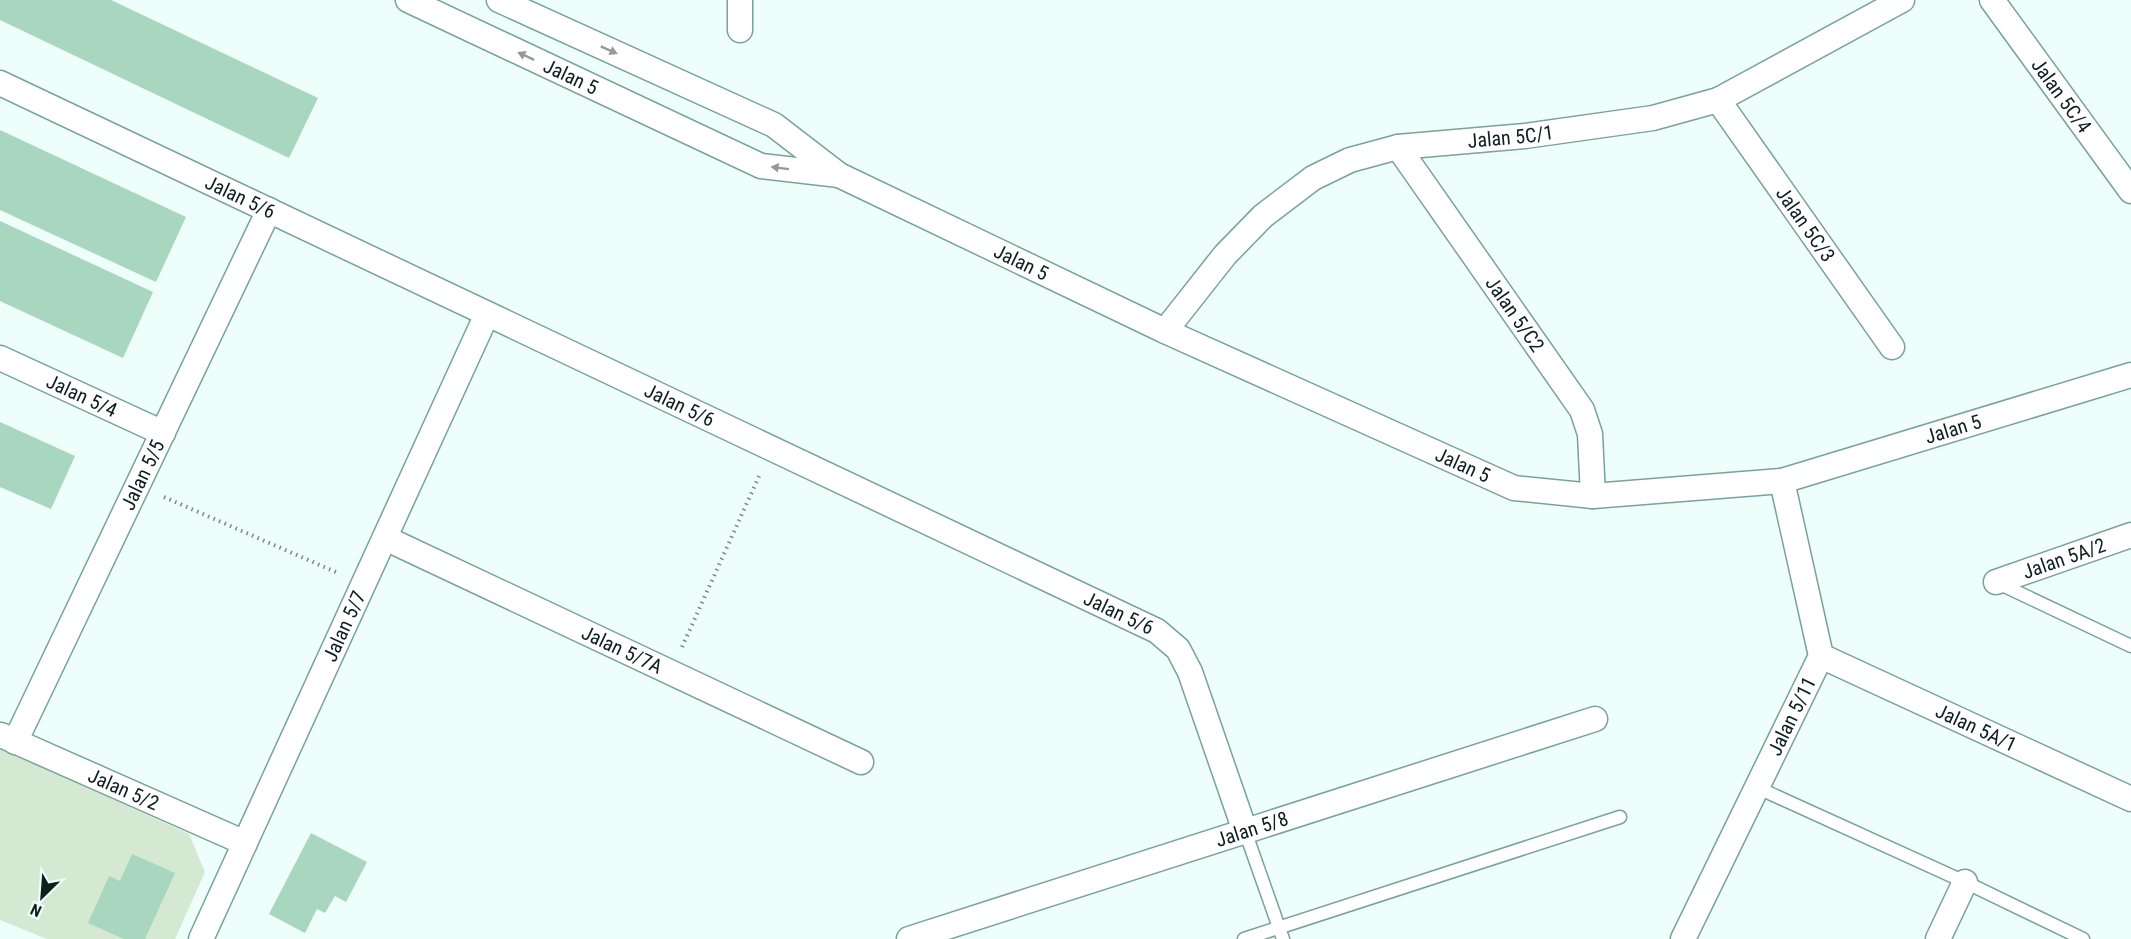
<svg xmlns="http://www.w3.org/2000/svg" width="2131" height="939" font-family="'Roboto Condensed',sans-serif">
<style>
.green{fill:#d5e9d2}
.building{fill:#a8d6be}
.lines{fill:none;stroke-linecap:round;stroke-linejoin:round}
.service-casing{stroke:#78a29b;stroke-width:15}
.minor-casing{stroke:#78a29b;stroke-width:27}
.path{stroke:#798a87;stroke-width:4;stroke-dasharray:1.5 4.5;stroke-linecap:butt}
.service{stroke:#fff;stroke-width:12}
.minor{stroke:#fff;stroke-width:24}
.oneway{fill:#939a99}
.labels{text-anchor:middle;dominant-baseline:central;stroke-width:6;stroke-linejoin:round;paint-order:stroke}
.street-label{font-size:20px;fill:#0e1f1c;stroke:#edfefb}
</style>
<rect width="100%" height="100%" fill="#edfefb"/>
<path class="green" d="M0 748 189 834 205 872 175 939H47L0 920Z"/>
<path class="building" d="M0 0H111L318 98 289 158 0 20Z
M0 130 186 217 156 282 0 210Z
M0 221 153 292 123 358 0 301Z
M0 422 75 456 51 509 0 487Z
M311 833 367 862 346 902 335 896 325 913 317 909 305 933 269 914Z
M132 854 175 873 145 939H124L88 923 109 876 120 881Z"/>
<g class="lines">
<g class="service-casing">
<path id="service" d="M1996 582 2131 646
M1756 787 1965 882 2083 939
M1245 831 1283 939
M1244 939 1620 817"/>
</g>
<g class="minor-casing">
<g id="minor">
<path id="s1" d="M408 0 761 166 839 175"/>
<path id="s2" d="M499 0 774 125 839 175 1165 331 1514 488 1593 496 1782 481 2131 375"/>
<path d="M740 0V30"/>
<path id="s3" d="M1992 0 2131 191"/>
<path id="s4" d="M0 83 1157 631 1178 649 1190 672 1245 831"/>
<path id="s5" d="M1718 100 1892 347"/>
<path id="s6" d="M1398 147 1582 410 1590 434 1593 496"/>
<path id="s7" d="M1165 331 1225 255 1263 216 1313 178 1350 160 1398 147 1525 136 1653 118 1718 100 1902 0"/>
<path id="s8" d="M0 358 163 433"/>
<path id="s9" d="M385 538 861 762"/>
<path id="s10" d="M1996 582 2131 535"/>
<path id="s11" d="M1821 656 2131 799"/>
<path id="s12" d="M1 735 245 843"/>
<path id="s13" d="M15 742 269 210"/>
<path id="s14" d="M201 939 487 314"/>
<path id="s15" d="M909 939 1595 719"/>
<path id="s16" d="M1683 939 1821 656 1782 481"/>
<path d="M1938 939 1965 882"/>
</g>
</g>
<path class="path" d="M164 497 338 573
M682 647 760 474"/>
<use href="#service" class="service"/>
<use href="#minor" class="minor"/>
</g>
<defs><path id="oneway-solid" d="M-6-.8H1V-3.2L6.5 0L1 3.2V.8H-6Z" transform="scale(1.5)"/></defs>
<g class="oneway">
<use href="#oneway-solid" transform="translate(609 50) rotate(24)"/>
<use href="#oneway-solid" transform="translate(526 56) rotate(-155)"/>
<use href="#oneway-solid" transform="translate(780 168) rotate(-173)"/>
</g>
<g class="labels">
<g class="street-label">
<text stroke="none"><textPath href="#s1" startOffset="180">Jalan 5</textPath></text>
<text stroke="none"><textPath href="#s3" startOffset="118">Jalan 5C/4</textPath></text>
<text stroke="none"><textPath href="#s7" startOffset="418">Jalan 5C/1</textPath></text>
<text stroke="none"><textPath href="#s4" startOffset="266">Jalan 5/6</textPath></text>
<text stroke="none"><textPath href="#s5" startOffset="152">Jalan 5C/3</textPath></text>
<text stroke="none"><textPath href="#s2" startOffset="586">Jalan 5</textPath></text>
<text stroke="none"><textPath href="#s6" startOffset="204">Jalan 5/C2</textPath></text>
<text stroke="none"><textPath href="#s8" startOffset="90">Jalan 5/4</textPath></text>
<text stroke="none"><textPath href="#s4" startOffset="752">Jalan 5/6</textPath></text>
<text stroke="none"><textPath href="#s2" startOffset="1576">Jalan 5</textPath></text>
<text stroke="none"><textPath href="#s2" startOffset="1072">Jalan 5</textPath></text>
<text stroke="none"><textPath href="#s13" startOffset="296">Jalan 5/5</textPath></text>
<text stroke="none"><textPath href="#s10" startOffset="72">Jalan 5A/2</textPath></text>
<text stroke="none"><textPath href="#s4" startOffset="1238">Jalan 5/6</textPath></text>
<text stroke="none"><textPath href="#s14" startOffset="344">Jalan 5/7</textPath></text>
<text stroke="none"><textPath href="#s9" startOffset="262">Jalan 5/7A</textPath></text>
<text stroke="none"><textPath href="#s16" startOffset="248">Jalan 5/11</textPath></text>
<text stroke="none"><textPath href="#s11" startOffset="171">Jalan 5A/1</textPath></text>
<text stroke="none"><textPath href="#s12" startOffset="134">Jalan 5/2</textPath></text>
<text stroke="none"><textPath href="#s15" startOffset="360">Jalan 5/8</textPath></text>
</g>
</g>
<g transform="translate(42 897) rotate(205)" stroke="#edfefb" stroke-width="4.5" paint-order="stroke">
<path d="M0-4.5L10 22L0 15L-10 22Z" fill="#0e1f1c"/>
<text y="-9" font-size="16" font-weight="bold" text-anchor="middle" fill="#0e1f1c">N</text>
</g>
</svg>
